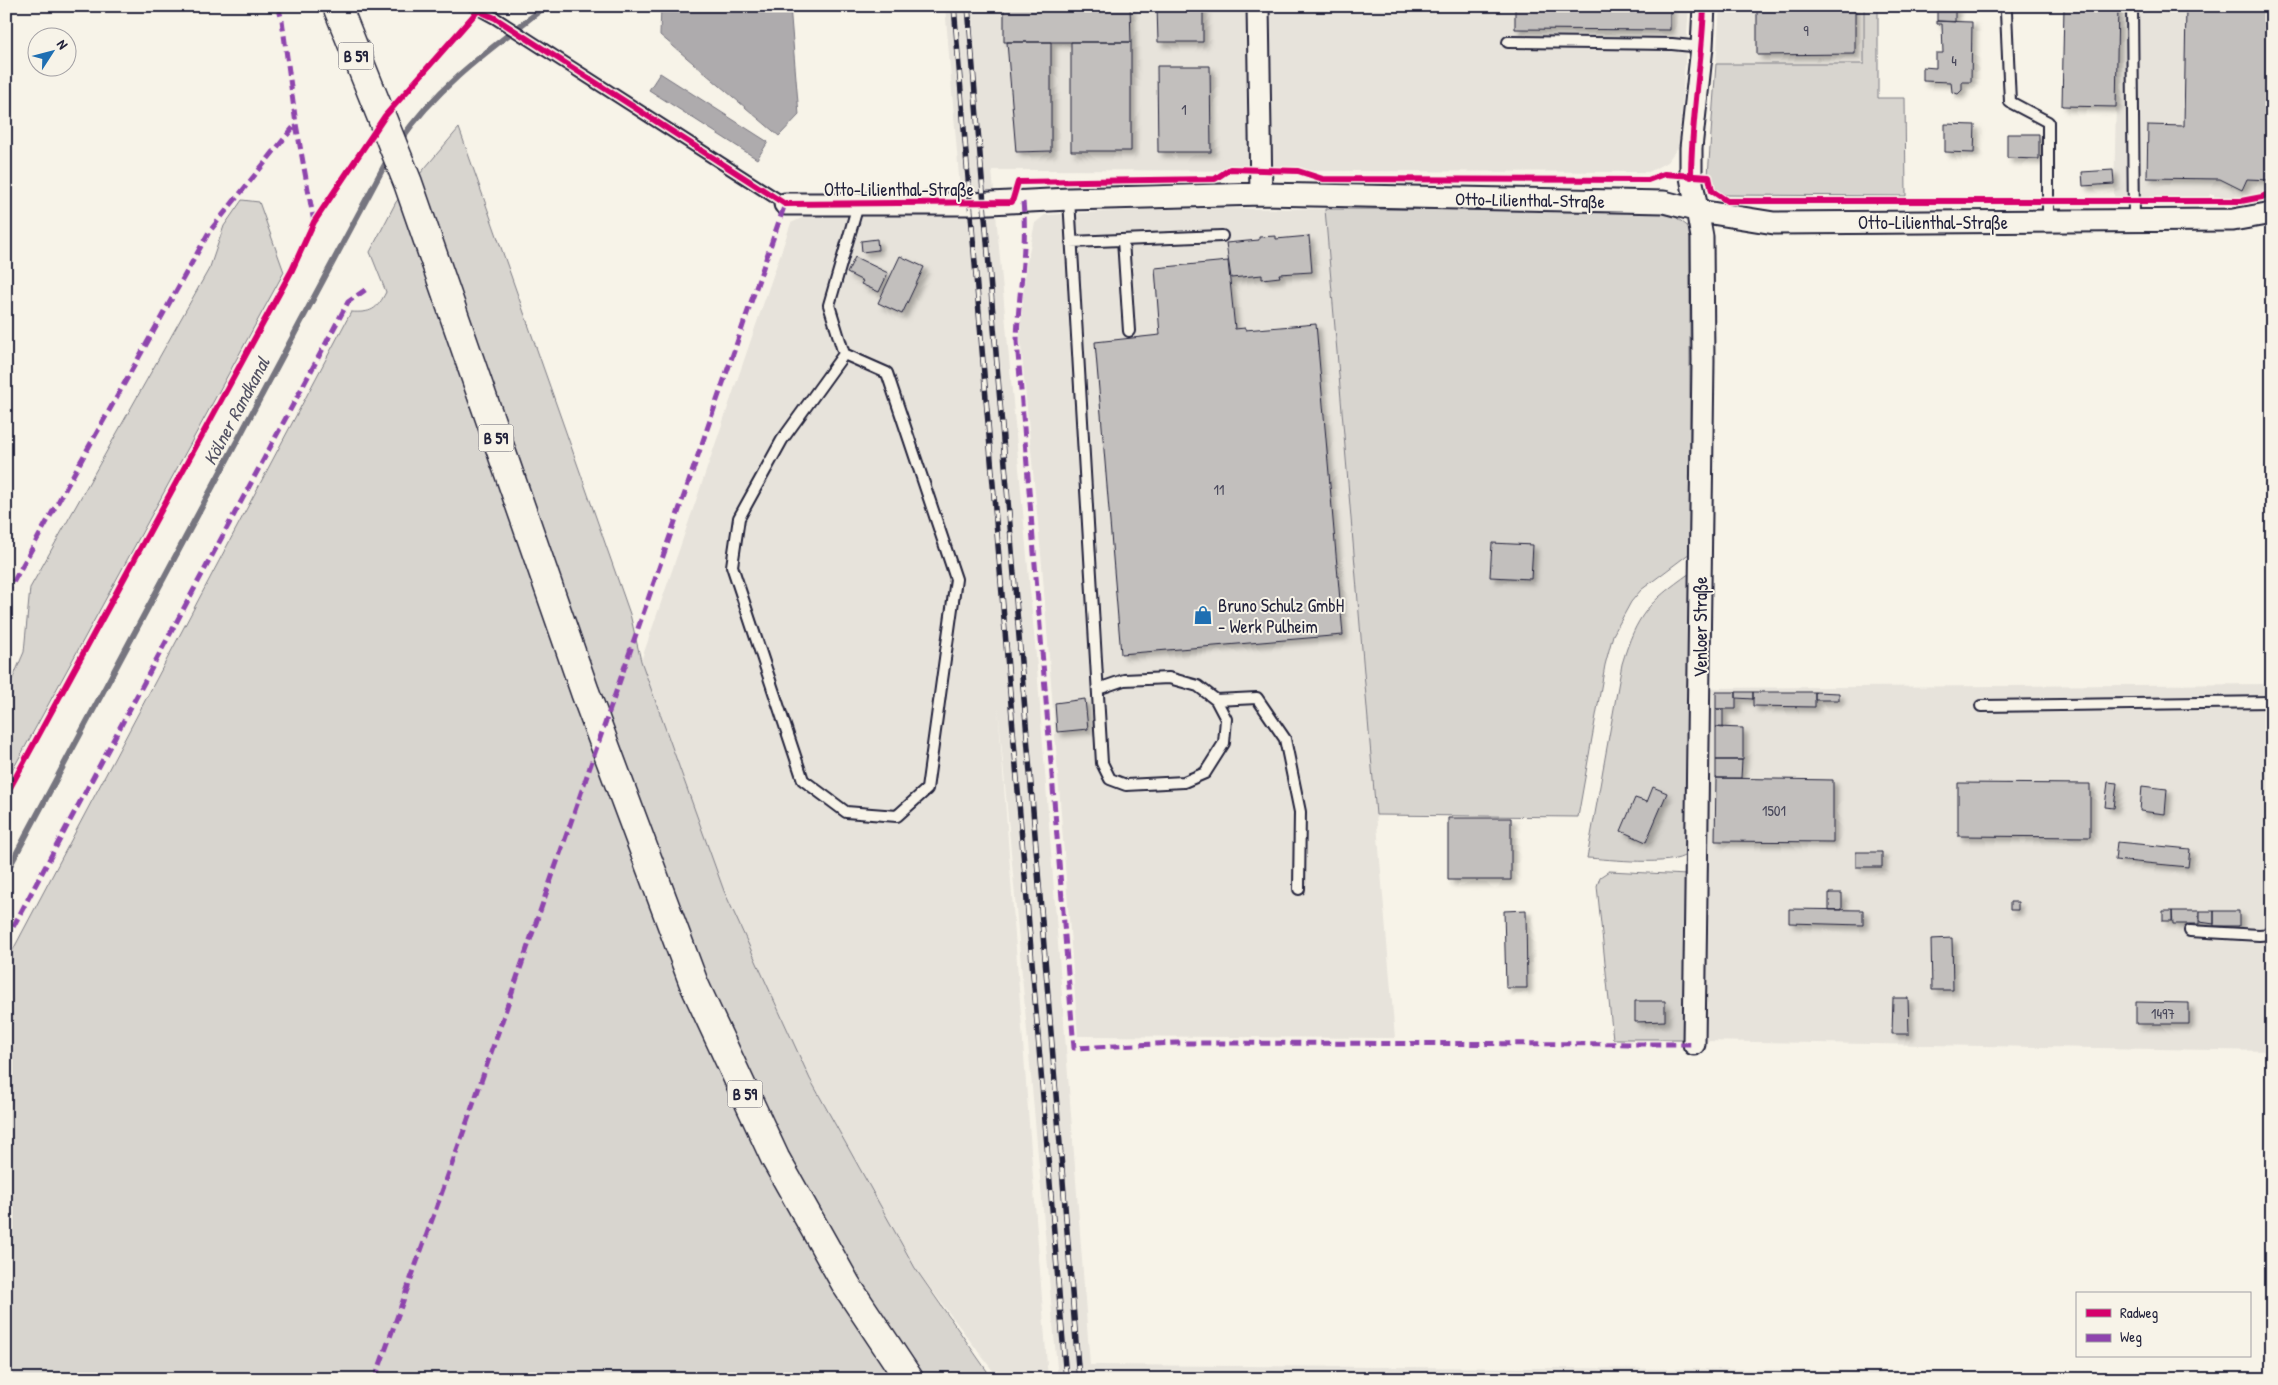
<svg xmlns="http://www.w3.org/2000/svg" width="2278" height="1385" font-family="'Patrick Hand',sans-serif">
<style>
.built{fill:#e7e3db}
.green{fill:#d8d5cf;stroke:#7d7c85}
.water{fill:#aeabad;stroke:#76747f}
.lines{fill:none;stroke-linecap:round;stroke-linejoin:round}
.stream{stroke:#76747f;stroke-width:6}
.building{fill:#c2bfbd;stroke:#22223b;filter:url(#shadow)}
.service-casing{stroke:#22223b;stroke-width:14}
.minor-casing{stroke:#22223b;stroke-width:25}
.primary-casing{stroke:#22223b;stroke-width:31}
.path{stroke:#22223b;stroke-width:3;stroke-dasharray:1 4;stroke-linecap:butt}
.service{stroke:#f7f3e8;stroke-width:10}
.minor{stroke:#f7f3e8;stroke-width:21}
.primary{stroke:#f7f3e8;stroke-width:28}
.rail-casing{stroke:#22223b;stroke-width:5.5}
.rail{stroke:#f7f3e8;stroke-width:4;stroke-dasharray:11;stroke-linecap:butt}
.quiet{stroke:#8e44ad;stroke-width:5;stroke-dasharray:10 5;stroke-linecap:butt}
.cycleway-casing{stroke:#f7f3e8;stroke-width:9}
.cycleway{stroke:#d6006c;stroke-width:6}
.labels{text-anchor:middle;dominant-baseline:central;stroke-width:4;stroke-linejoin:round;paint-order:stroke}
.number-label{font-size:15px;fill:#4a495c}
.shield{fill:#f7f3e8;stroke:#62616f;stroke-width:1}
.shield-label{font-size:16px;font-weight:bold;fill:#22223b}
.street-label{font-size:18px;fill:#22223b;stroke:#f7f3e8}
.poi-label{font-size:18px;fill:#22223b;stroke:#f7f3e8;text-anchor:start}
.water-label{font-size:19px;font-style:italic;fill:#535263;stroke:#f7f3e8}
</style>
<defs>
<filter id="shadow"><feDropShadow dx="4.5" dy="4.5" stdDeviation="2.5" flood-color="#0004"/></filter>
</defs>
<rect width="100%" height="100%" fill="#f7f3e8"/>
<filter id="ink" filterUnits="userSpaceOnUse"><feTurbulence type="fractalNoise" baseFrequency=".02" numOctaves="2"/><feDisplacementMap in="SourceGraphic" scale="10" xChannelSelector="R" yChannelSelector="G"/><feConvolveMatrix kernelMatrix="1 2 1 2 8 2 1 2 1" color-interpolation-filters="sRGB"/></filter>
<g filter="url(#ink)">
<path class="built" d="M945 6H1689L1679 146 1667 162 1649 172 992 170 1037 667 1090 1365 2251 1373 2253 1379H1058L998 706 1048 1379H999L915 1268 810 1079 724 891 641 661 791 223 819 210 962 213Z
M1720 6H1864V64H1716Z
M2118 6H2272V189L2253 196 2243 197H2214V194H2210L2209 197H2114Z
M1175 208 1325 209 1395 1038 1078 1036 1042 565 1020 336 1025 272 1035 223 1045 215Z
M2272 684V1051L1701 1041 1707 688Z"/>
<path class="green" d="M1864 6H1878V98H1905L1906 196 1726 195 1717 190 1708 176 1716 64H1864Z
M459 128 630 614 641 661 724 891 810 1079 915 1268 987 1371 988 1379H6V963L351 312C371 313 377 310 386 292L370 252 396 202Z
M242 200 259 202 284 272 6 782V694L24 652 30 588 210 267 224 226Z
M1325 209 1646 210 1673 215 1690 228V553L1641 590 1631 602 1613 635 1605 665 1578 817 1376 815Z
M1690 573 1687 854C1673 867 1608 859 1587 858L1622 664C1637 614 1648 603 1690 573Z
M1609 871 1687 875 1688 1039H1613L1597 886 1600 877Z"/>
<path class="water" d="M661 6H790L799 115 779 136 660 35Z
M660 73 768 142 757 159 649 90Z"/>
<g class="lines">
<path class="stream" d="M400 141C438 85 493 47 546 6
M6 873 389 157"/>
</g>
<path class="building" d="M1004 6H1130L1131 42H1004Z
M1157 6H1203V42H1158Z
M1515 6H1670V30L1515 29Z
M1757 6H1855V54L1757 55Z
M1937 6H1955V22L1937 21Z
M2064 6H2118L2116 107 2062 106Z
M2186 6H2272L2271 180 2247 179 2242 190 2220 179 2147 178 2148 125 2184 126Z
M1937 21 1972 22 1971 82H1962V90L1958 94 1952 92 1951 82 1923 81V67L1936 68V53H1943L1942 24H1937Z
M1007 42H1051V151L1016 152Z
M1071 42H1131V151H1071Z
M1157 66H1210L1211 152H1158Z
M1945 124 1975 125 1974 153 1945 152Z
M2007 134H2039V159L2007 158Z
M2113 170 2114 184 2083 186 2082 172Z
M1276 236V239L1309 236 1312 272 1279 274 1280 277 1262 279V275L1231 278 1226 243 1259 240V237Z
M877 239 878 250 862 252 861 241Z
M900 256 924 267 902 314 878 303Z
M855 257 888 273 879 292 861 284 863 281 847 273Z
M1228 261 1235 329 1245 328V330L1316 324 1343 635 1121 654 1095 342 1160 335 1155 268Z
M1492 543 1533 545 1531 579 1490 577Z
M1716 692H1736V709H1716Z
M1736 692H1753V699L1736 698Z
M1753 692H1815V707L1753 706Z
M1815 692 1839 693V700H1815Z
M1085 699 1088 729 1057 732 1055 703Z
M1716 709H1723V728L1716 727Z
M1716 727 1743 728V760H1716Z
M1716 760H1742L1741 778H1716Z
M1716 778 1833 780V842L1715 841Z
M2108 782 2117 783 2114 808 2105 807Z
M1958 783 2090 784V837L1958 836Z
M2142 786 2167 789 2165 814 2140 811Z
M1653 787 1667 793 1646 842 1621 831 1635 798 1647 802Z
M1448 818H1511V880H1448Z
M2117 842 2190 849 2188 867 2115 860Z
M1856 852H1882V867H1856Z
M1829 893H1842V910H1829Z
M2010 902H2018V910H2010Z
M1789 909 1863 910V925L1789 923Z
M1526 910 1527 988H1506L1504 911Z
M2163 911H2172V921H2163Z
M2172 911H2199V924H2173Z
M2200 911H2214V924L2200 922Z
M2214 911H2239V926H2214Z
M1952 938 1953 990H1932L1931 939Z
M1893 998H1908L1909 1034H1892Z
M1635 1001H1665V1021L1635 1022Z
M2136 1002 2189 1003V1024H2136Z
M2045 1375H2063V1379H2045Z
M2094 1376H2125V1379H2094Z"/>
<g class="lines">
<g class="service-casing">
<path id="service" d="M473 6 495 18 785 204
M2132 6 2134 222
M2006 12 2010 102 2048 122V221
M1508 42 1672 44 1702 47
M1069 199 1102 763 1110 779 1126 785 1184 782 1205 773 1224 743 1226 719 1216 700 1198 686 1169 678 1124 680 1098 689
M1123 240 1129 331
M1071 242 1222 236
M844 354 887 373 956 579 927 789 897 816 846 812 803 780 732 566 739 518 782 440 844 354 829 305 858 205
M1216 700 1257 698 1285 739 1300 812 1299 889
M1981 706 2272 702
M2190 931 2259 935 2272 934"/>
</g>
<g class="minor-casing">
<path id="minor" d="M1258 6 1261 194
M785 204H971L1069 199 1261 194 1664 202 1699 211 1774 223 2233 220 2272 213
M1694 1044 1703 360 1702 237 1691 177V148L1702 47 1704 6"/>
</g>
<g class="primary-casing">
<path id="primary" d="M337 6 408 183 585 692 694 984 775 1158 847 1286 909 1379"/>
</g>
<path class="path" d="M1280 171 1303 173
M1224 174 1230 169 1241 170
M1649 180 1664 174 1671 175"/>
<use href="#service" class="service"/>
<use href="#minor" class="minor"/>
<use href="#primary" class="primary"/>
<g class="rail-casing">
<path id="rail" d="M954 6 1066 1379
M968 6 1079 1379"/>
</g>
<use href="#rail" class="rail"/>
<path class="quiet" d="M278 6 282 20 296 124 314 222
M1023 202C1028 248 1018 295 1017 341L1074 1048 1177 1043 1694 1044
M6 595 209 232 296 124
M6 940 348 302 368 288
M375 1379 467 1122 785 204"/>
<g class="cycleway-casing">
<path id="cycleway" d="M477 10 495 18 785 204 1012 202 1018 182 1215 179 1230 169 1298 171 1323 179 1648 180 1664 174 1709 177 1712 191 1727 201H2241L2262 197 2272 192
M1691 177C1691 120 1702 63 1704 6
M6 795 292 270 314 222 385 116 482 6"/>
</g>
<use href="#cycleway" class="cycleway"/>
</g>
</g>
<defs>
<g id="shop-bare" transform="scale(1.5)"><path d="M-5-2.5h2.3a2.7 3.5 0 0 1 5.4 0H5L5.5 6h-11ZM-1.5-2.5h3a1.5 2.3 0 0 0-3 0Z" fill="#1f6fb2" stroke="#f7f3e8" stroke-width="2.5" paint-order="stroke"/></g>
</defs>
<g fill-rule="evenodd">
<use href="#shop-bare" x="1203" y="615"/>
</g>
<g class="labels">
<g class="number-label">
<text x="1806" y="30">9</text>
<text x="1954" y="60">4</text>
<text x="1184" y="109">1</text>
<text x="1219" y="489">11</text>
<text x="1774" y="810">1501</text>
<text x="2163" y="1013">1497</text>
</g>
<g class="shield">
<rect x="338.5" y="42.5" width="35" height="27" rx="4"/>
<rect x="478.5" y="424.5" width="35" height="27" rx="4"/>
<rect x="727.5" y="1080.5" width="35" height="27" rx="4"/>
</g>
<g class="shield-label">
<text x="356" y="56">B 59</text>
<text x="496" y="438">B 59</text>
<text x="745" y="1094">B 59</text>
</g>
<g class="street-label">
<text x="899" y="189">Otto-Lilienthal-Straße</text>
<text transform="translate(1530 200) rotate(1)">Otto-Lilienthal-Straße</text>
<text x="1933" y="222">Otto-Lilienthal-Straße</text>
<text transform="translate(1700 627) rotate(-90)">Venloer Straße</text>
</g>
<g class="poi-label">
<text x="1218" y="605">Bruno Schulz GmbH<tspan x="1218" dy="21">- Werk Pulheim</tspan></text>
</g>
<g class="water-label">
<text transform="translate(236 411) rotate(-62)">Kölner Randkanal</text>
</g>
</g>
<rect width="2278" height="1385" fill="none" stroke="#f7f3e8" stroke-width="25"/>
<rect x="12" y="12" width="2253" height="1360" fill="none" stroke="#22223b" stroke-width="2" filter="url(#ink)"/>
<rect x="2076" y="1292" width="175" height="65" fill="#f7f3e8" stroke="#a29fa3"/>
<rect x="2086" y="1309" width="25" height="8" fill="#d6006c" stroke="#a29fa3"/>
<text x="2120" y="1318" font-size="15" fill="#22223b">Radweg</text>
<rect x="2086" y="1334" width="25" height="8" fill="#8e44ad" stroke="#a29fa3"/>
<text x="2120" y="1342" font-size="15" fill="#22223b">Weg</text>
<g transform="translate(52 52) rotate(54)"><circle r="24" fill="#f7f3e8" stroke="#a29fa3"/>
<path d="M0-4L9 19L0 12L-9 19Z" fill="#1f6fb2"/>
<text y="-8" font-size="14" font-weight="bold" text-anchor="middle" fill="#22223b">N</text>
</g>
</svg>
